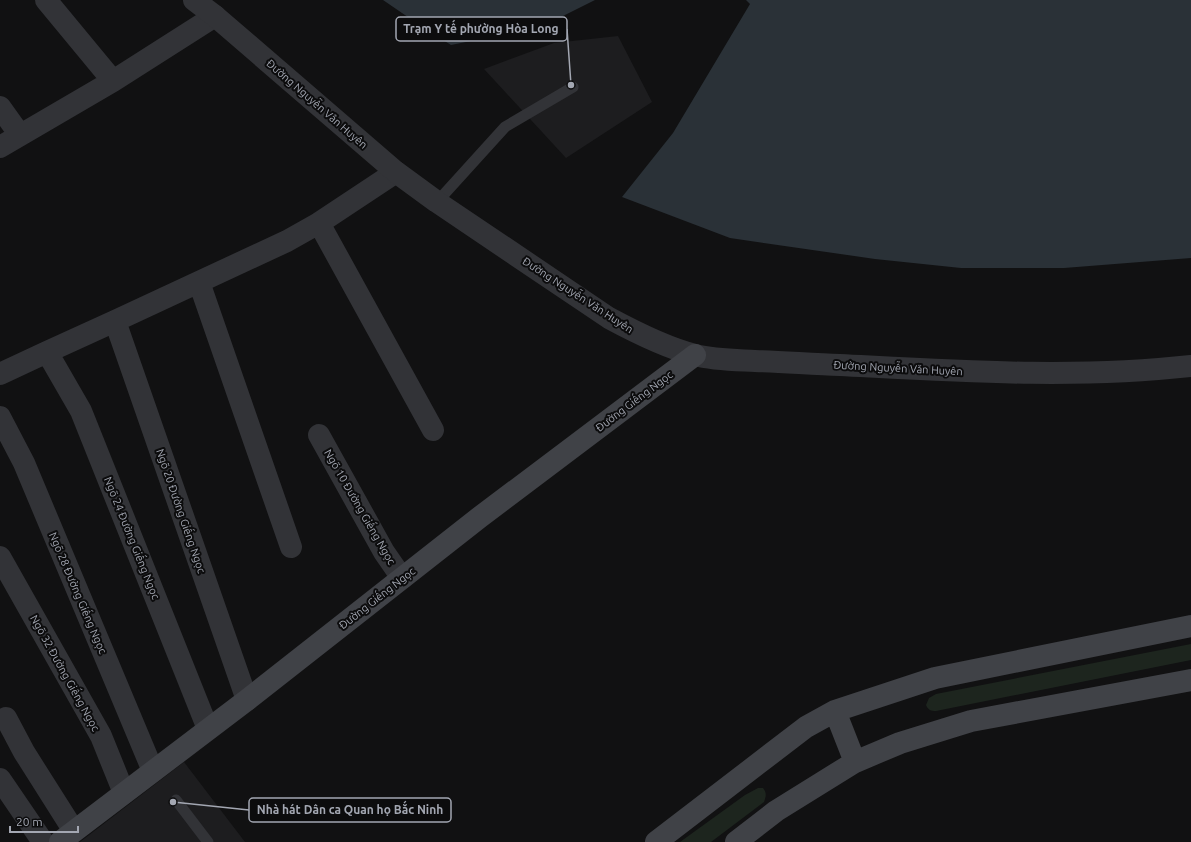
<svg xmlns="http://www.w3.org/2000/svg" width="1191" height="842" font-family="Ubuntu,sans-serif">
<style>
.built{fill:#1d1d1f}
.grass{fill:#1d251e}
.water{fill:#2a3137}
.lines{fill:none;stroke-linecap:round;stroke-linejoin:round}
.service{stroke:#323337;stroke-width:11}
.minor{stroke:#323337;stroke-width:22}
.tertiary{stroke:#323337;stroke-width:22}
.secondary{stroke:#404247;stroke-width:22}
.labels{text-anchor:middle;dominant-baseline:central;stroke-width:4;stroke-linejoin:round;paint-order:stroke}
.street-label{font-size:11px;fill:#a3a7b2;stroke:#0c0c0d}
.leader{fill:none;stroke:#a3a7b2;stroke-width:1.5}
.callout-dot{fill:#a3a7b2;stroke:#0c0c0d;stroke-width:1.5}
.callout{fill:#0c0c0d;stroke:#a3a7b2;stroke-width:1.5}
.callout-label{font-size:12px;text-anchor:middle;font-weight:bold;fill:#a3a7b2}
</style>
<rect width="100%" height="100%" fill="#111112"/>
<path class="built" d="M618 36 652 102 566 158 484 69 554 43Z
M184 762 245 842H80Z"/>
<path class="grass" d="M1191 644V660L936 711C931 711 928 710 926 705L929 698 936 694Z
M758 788H763C767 793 766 796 764 802L711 842H680L745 795Z"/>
<path class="water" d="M383 0H595L559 18 481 39 451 45 421 26Z
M746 0H1191V258L1064 268H961L875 259 730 238 622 197 673 133 750 4Z"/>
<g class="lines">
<path class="service" d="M437 202 505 127 573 87
M176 800 208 842"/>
<path class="minor" d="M46 0 113 81
M0 107 20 135
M0 147 113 81 215 16
M319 223 433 430
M199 282 291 547
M115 321 247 700
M47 352 81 411 208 729
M0 374 47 352 115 321 287 241 319 223 396 172
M0 417 24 463 153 771
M319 435 384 552 402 578
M0 557 101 736 124 793
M6 718 24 752 74 831
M0 779 43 842"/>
<path class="tertiary" d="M194 0 215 16 396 172 437 202 609 318C635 332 667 348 695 355 714 360 736 360 755 361 784 362 812 364 840 365 957 371 1075 379 1191 366"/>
<path class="secondary" d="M835 711 855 762
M60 842 247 700 480 517 695 355
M656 842 806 727 835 711 935 678 1191 626
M736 842 776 811 855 762 900 743 971 721 1191 680"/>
</g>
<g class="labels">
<g class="street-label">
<text transform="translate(317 104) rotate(41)">Đường Nguyễn Văn Huyên</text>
<text transform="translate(578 295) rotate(33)">Đường Nguyễn Văn Huyên</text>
<text transform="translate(898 368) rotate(3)">Đường Nguyễn Văn Huyên</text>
<text transform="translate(634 401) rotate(-37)">Đường Giếng Ngọc</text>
<text transform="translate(360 507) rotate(60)">Ngõ 10 Đường Giếng Ngọc</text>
<text transform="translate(181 511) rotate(71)">Ngõ 20 Đường Giếng Ngọc</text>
<text transform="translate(132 538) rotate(68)">Ngõ 24 Đường Giếng Ngọc</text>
<text transform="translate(78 593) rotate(67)">Ngõ 28 Đường Giếng Ngọc</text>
<text transform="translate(377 598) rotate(-38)">Đường Giếng Ngọc</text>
<text transform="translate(65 673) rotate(61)">Ngõ 32 Đường Giếng Ngọc</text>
</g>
</g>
<path class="leader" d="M571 85L567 29M173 802L249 810"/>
<g class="callout-dot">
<circle cx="571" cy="85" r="4"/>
<circle cx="173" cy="802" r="4"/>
</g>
<g class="callout">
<rect x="396" y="17" width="171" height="24" rx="4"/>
<rect x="249" y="798" width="202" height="24" rx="4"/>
</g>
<g class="callout-label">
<text x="481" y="33">Trạm Y tế phường Hòa Long</text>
<text x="350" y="814">Nhà hát Dân ca Quan họ Bắc Ninh</text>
</g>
<path d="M10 826v6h68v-6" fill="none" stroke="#a3a7b2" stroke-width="2"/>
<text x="16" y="826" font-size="12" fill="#a3a7b2" stroke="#0c0c0d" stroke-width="3" paint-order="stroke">20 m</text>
</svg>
